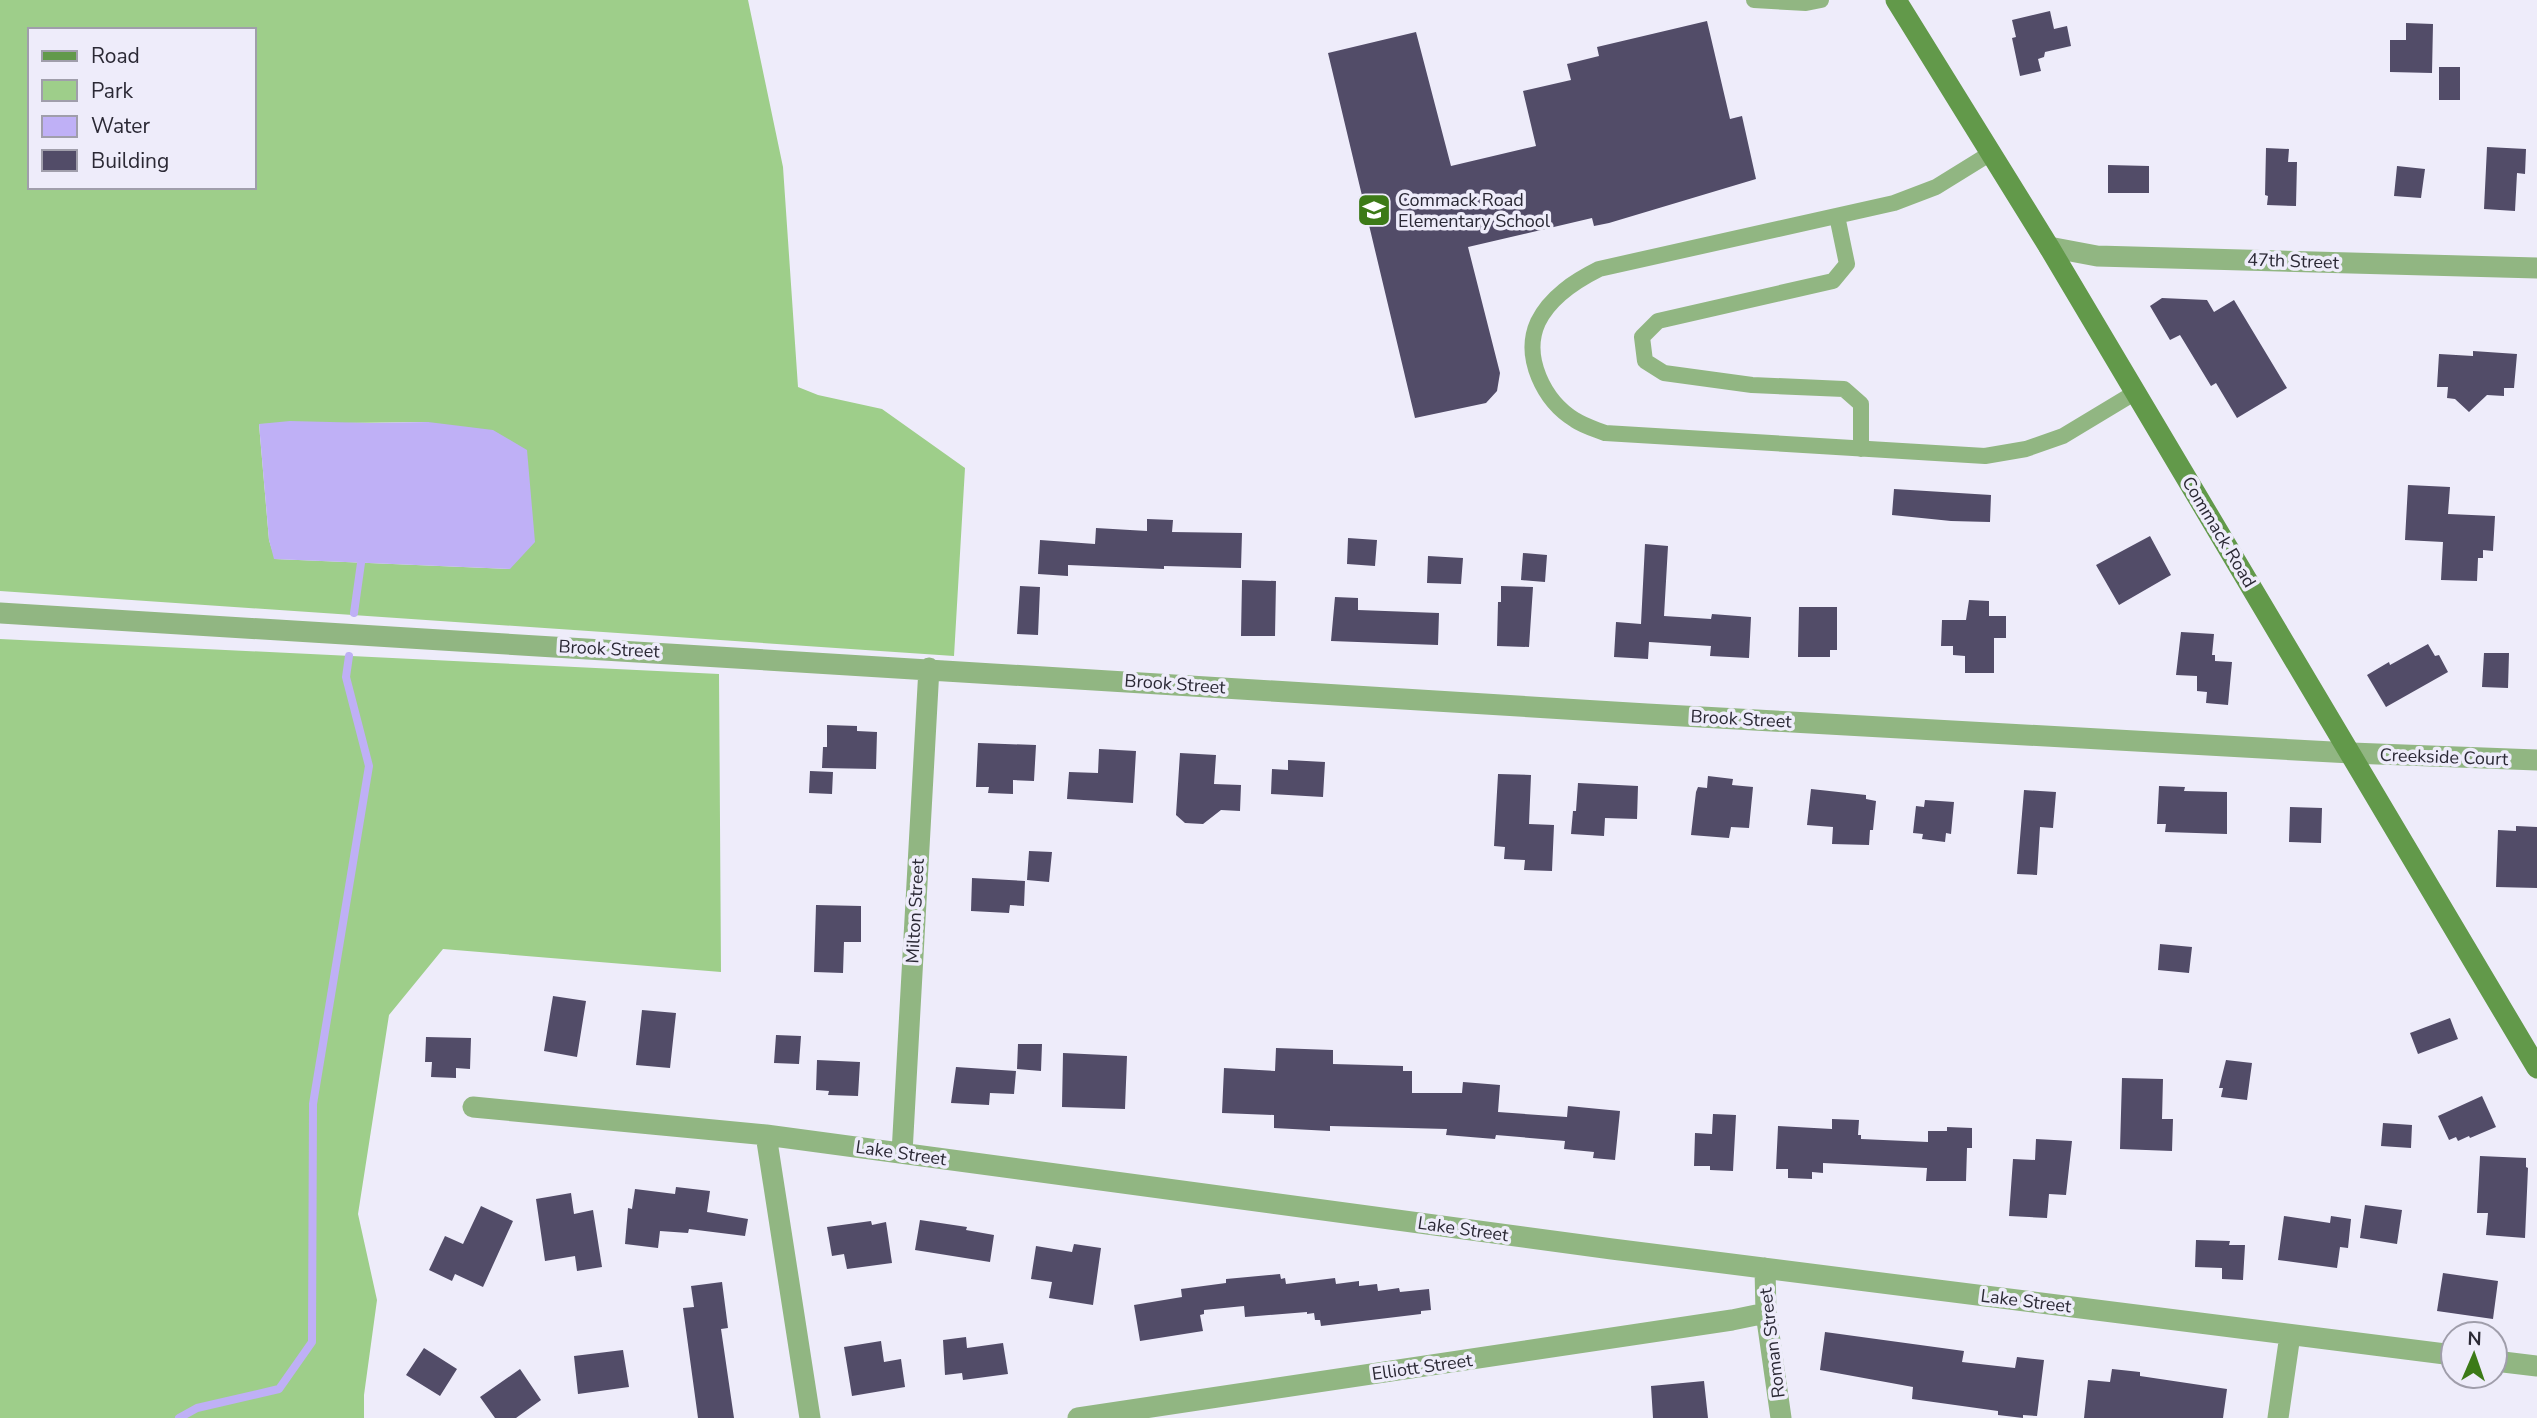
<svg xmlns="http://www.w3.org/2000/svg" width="2537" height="1418" font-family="'Nunito Sans',sans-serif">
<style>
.green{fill:#9ece8a;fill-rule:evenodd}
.water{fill:#bfb0f6}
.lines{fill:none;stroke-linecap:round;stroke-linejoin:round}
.stream{stroke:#bfb0f6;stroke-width:8}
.building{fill:#524c68}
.lane{stroke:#91b682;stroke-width:16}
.street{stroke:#91b682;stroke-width:21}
.secondary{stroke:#62994a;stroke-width:21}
.labels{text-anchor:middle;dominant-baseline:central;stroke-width:7;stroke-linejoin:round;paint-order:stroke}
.poi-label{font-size:18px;fill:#2b2935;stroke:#eeecfa;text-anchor:start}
.street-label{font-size:18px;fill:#2b2935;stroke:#eeecfa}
</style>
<rect width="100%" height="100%" fill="#eeecfa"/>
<path class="green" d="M0 0H748L783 167 798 387 818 395 882 409 965 468 954 656 0 591ZM30 30H254V187H30ZM428 422 510 569 275 559 269 540 259 424Z
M0 639 719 674 721 972 443 949 389 1015 358 1214 377 1300 364 1395V1418H0Z"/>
<path class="water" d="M290 421 370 423 428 422 493 430 527 450 535 542 510 569 274 559 269 540 259 424Z"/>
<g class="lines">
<path class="stream" d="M354 613 361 563
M179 1418 197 1408 279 1389 312 1342 313 1104 369 766 346 677 349 656"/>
</g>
<path class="building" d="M2050 11 2054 29 2067 26 2071 46 2045 52 2044 57 2038 59 2041 71 2020 76 2012 38 2016 37 2012 20Z
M1707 21 1730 119 1742 116 1756 179 1609 223 1594 226 1592 218 1468 247 1500 373 1497 391 1486 403 1415 418 1328 53 1416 32 1451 166 1536 146 1523 91 1571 80 1567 64 1599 56 1597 47Z
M2406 23 2433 24 2432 73 2390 72V40H2406Z
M2439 67H2460V100H2439Z
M2487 147 2526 149 2525 174 2517 173 2515 211 2484 209Z
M2266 148 2289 149 2288 162H2297L2296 206 2267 205 2268 196 2265 195Z
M2108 165 2149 166V193H2108Z
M2397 166 2425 169 2421 198 2394 196Z
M2162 298 2207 300 2214 312 2234 300 2287 388 2237 418 2216 383 2211 386 2180 335 2170 340 2150 306Z
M2473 351 2517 354 2514 388H2504V396L2487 395 2469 412 2455 399 2447 398 2448 387H2437L2439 354 2473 356Z
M2408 485 2450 487 2448 514 2495 516 2493 551 2483 550V558H2478L2477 581 2441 580 2443 542 2405 540Z
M1894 489 1991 495 1990 522 1951 521 1892 515Z
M1147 519 1173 520 1172 532 1242 533 1241 568 1164 566V569L1068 565V576L1038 574 1040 540 1095 544 1096 528 1147 531Z
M2150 536 2171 575 2119 605 2096 565Z
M1348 538 1377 540 1375 566 1347 564Z
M1645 544 1668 546 1664 616 1711 619 1712 614 1751 617 1749 658 1710 656 1711 646 1649 642 1648 659 1614 657 1616 622 1641 624Z
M1523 553 1547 555 1545 582 1521 580Z
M1428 556 1463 558 1461 584 1427 583Z
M1242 580 1276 581 1275 636H1241Z
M1020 586 1040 587 1038 635 1017 634Z
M1501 586 1533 587 1529 647 1497 646 1498 602H1501Z
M1335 597 1358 598V610L1439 613 1438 645 1331 641Z
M1969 600 1989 601V616H2006V638H1994V673H1965V656L1953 655V646H1941L1942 620H1966Z
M1799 607H1837V650H1830V657H1798Z
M2181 632 2214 634 2212 655H2215V661L2232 662 2228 705 2206 703 2207 692 2197 691V676L2176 675Z
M2428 644 2435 656 2439 655 2448 672 2386 707 2367 675 2389 662 2390 665Z
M2484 653H2509L2508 688 2482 687Z
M827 725 857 726V731L877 732 876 769 822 768 823 747H827Z
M978 743 1036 745 1034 781 1013 780V794L988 793 989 787H976Z
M1099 749 1136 751 1133 803 1067 799 1069 772 1098 773Z
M1180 753 1216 755 1214 784 1241 785 1240 811 1221 810 1203 824 1185 823 1176 815Z
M1288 760 1325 762 1323 797 1271 794 1272 769 1288 770Z
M810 771 833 772 832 794 809 793Z
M1498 774 1531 775 1529 824 1554 825 1552 871 1524 870 1525 860 1504 859 1505 847 1494 846Z
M1708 776 1733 779 1732 785 1753 787 1749 828 1731 827 1729 838 1691 835 1696 792 1698 787 1707 788Z
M1578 783 1638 786 1637 819 1605 818 1604 836 1571 834 1573 811H1576Z
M2159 786 2185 787 2184 791 2227 792V834L2165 832 2166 824H2157Z
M1811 789 1866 795V799L1876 801 1873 830H1870L1869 845 1832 844 1833 827 1807 825Z
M2024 790 2056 792 2053 828 2040 827 2037 875 2017 874Z
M1925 800 1954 802 1951 834 1946 833 1945 842 1922 839 1923 834 1913 833 1916 806 1924 807Z
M2290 807 2322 808 2321 843 2289 842Z
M2516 826 2537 827V888L2496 887 2498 830 2516 831Z
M1029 851 1052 852 1049 882 1027 880Z
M972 878 1025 881 1024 906 1010 905 1009 913 971 911Z
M816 905 861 906V942H844L843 973 814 972Z
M2160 944 2192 947 2189 973 2158 970Z
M553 996 586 1001 577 1057 544 1051Z
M642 1010 676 1013 670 1068 636 1065Z
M2450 1018 2458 1039 2418 1054 2410 1033Z
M776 1035 801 1036 799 1064 774 1063Z
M426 1037 471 1038 470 1069 456 1068V1078L431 1077 432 1062H425Z
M1018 1044H1042L1041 1071 1017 1069Z
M1276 1048 1333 1050V1064L1403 1066V1071H1412V1093H1462L1463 1082 1500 1085 1498 1112 1567 1117 1568 1106 1620 1111 1615 1160 1593 1158 1594 1152 1564 1149 1565 1141 1496 1135 1495 1139 1446 1135 1447 1129 1330 1126V1131L1274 1128V1115L1222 1113 1224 1068 1275 1071Z
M1063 1053 1127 1056 1125 1109 1062 1107Z
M817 1060 860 1062 858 1096 828 1095 829 1091 816 1090Z
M2226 1060 2252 1063 2247 1100 2221 1097 2223 1088H2219Z
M956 1067 1016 1071 1014 1094 990 1093 989 1105 951 1103Z
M2122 1078 2163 1079 2162 1119H2173L2172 1151 2120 1149Z
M2482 1096 2496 1127 2470 1138 2469 1136 2458 1141 2456 1137 2449 1140 2438 1116Z
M1713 1114 1736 1115 1733 1171 1710 1170V1166H1694L1695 1133 1712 1134Z
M1832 1119 1859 1120 1858 1135H1861V1139L1928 1142V1131H1947V1127L1972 1128V1148H1967L1966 1181H1926L1927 1168 1823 1163V1173L1812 1172V1179L1788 1178V1169H1776L1778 1126 1832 1129Z
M2383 1123 2412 1125 2411 1148 2381 1146Z
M2036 1139 2072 1141 2066 1195 2049 1194 2047 1218 2009 1216 2013 1159 2035 1160Z
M2480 1156 2526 1158V1167L2528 1168 2525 1238 2486 1235 2488 1213H2477Z
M676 1187 710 1191 707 1212 748 1219 745 1236 689 1229 688 1233 660 1231 658 1248 625 1244 628 1208 632 1209 635 1189 675 1194Z
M571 1193 574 1214 593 1210 602 1267 577 1271 575 1256 545 1261 536 1199Z
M2365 1205 2402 1210 2397 1244 2360 1238Z
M481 1206 513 1221 483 1287 455 1274 452 1281 429 1270 445 1236 463 1244Z
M2284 1216 2330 1223 2331 1216 2351 1219 2348 1248 2340 1247 2337 1268 2278 1260Z
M920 1220 967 1227 966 1230 994 1235 990 1262 915 1250Z
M871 1221 872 1225 886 1222 892 1263 847 1269 844 1254 832 1256 827 1227Z
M2196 1240 2230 1241 2229 1245H2245L2243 1280 2222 1279V1268L2195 1267Z
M1074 1244 1101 1248 1093 1305 1049 1298 1052 1282 1031 1279 1036 1246 1072 1252Z
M2443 1273 2498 1281 2493 1319 2437 1311Z
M1280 1274 1281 1279 1285 1278 1286 1284 1335 1278 1336 1284 1359 1281V1286L1377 1284 1378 1291 1399 1288 1400 1292 1429 1289 1431 1310 1421 1311V1314L1321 1326 1320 1320H1315L1314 1313 1307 1314V1312L1245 1317 1244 1306 1204 1310V1314L1200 1315 1203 1331 1140 1341 1134 1305 1182 1297 1181 1289 1226 1283V1279Z
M722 1282 728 1328 721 1329 734 1418H698L683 1308 694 1307 691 1286Z
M1825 1332 1964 1351 1962 1362 2015 1368 2017 1357 2044 1360 2037 1416 2023 1415V1418L1998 1415V1411L1912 1399 1913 1387 1820 1370Z
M966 1337 967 1348 1003 1343 1008 1374 963 1380 962 1373 945 1375 943 1340Z
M881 1341 884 1362 901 1359 905 1387 852 1396 844 1347Z
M424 1348 457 1369 440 1396 406 1375Z
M623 1350 629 1387 578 1394 574 1356Z
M520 1369 541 1400 516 1418H495L480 1397Z
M2112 1369 2140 1372V1376L2227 1389 2223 1418H2084L2088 1380 2110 1382Z
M1704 1381 1708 1418H1653L1651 1386Z"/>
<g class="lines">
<path class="lane" d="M1754 0 1806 3 1821 0
M1991 153 1936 187 1894 203 1599 269C1575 281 1550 297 1538 322 1522 357 1544 401 1575 420 1584 426 1595 429 1605 433L1985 456 2026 449 2063 436 2136 392
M1837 216 1847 264 1833 281 1658 321 1642 337 1645 361 1664 373 1752 385 1844 389 1861 404V449"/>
<path class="street" d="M2049 247 2097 256 2537 268
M0 613 1647 714 2351 753 2537 760
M473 1107 766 1135 1612 1249 2453 1355
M766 1135 810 1418
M902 1153 929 668
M1765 1268 1766 1313 1781 1418
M2495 1361 2537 1366
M1078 1418 1732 1320 1766 1313
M2278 1418 2290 1335"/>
<path class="secondary" d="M1896 0 2049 247 2537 1068"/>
</g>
<defs>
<g id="school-square" transform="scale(1.75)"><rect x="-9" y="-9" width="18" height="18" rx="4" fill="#3c7a17" stroke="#eeecfa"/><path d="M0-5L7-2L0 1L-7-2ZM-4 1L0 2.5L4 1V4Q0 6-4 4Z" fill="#fff"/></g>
</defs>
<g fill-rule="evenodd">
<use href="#school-square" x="1374" y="210"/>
</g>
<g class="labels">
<g class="poi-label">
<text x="1398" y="200">Commack Road<tspan x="1398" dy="21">Elementary School</tspan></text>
</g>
<g class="street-label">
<text transform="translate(2293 261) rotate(2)">47th Street</text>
<text transform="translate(2219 532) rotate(59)">Commack Road</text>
<text transform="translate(609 649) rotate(3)">Brook Street</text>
<text transform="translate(1175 684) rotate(4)">Brook Street</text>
<text transform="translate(1741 719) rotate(3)">Brook Street</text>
<text transform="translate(2444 757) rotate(2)">Creekside Court</text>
<text transform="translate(915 911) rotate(-87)">Milton Street</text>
<text transform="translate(901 1153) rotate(8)">Lake Street</text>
<text transform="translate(1463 1229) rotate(8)">Lake Street</text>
<text transform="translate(2026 1301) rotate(7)">Lake Street</text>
<text transform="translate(1772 1343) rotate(-97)">Roman Street</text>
<text transform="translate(1422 1367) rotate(-8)">Elliott Street</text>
</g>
</g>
<rect x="28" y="28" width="228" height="161" fill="#eeecfa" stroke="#a09eab" stroke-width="2"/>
<rect x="42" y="51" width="35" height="10" fill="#62994a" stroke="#a09eab" stroke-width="2"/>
<text x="91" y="63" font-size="21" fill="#2b2935">Road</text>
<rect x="42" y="80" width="35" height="21" fill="#9ece8a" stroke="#a09eab" stroke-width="2"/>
<text x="91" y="98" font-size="21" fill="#2b2935">Park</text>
<rect x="42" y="116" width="35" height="21" fill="#bfb0f6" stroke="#a09eab" stroke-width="2"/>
<text x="91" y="133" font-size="21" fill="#2b2935">Water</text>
<rect x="42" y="150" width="35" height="21" fill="#524c68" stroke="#a09eab" stroke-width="2"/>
<text x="91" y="168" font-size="21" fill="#2b2935">Building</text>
<g transform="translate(2474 1355) rotate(2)"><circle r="33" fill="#eeecfa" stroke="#a09eab" stroke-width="2"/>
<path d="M0-5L12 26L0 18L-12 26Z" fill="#3c7a17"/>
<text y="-10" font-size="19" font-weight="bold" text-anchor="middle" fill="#2b2935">N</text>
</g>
</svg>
